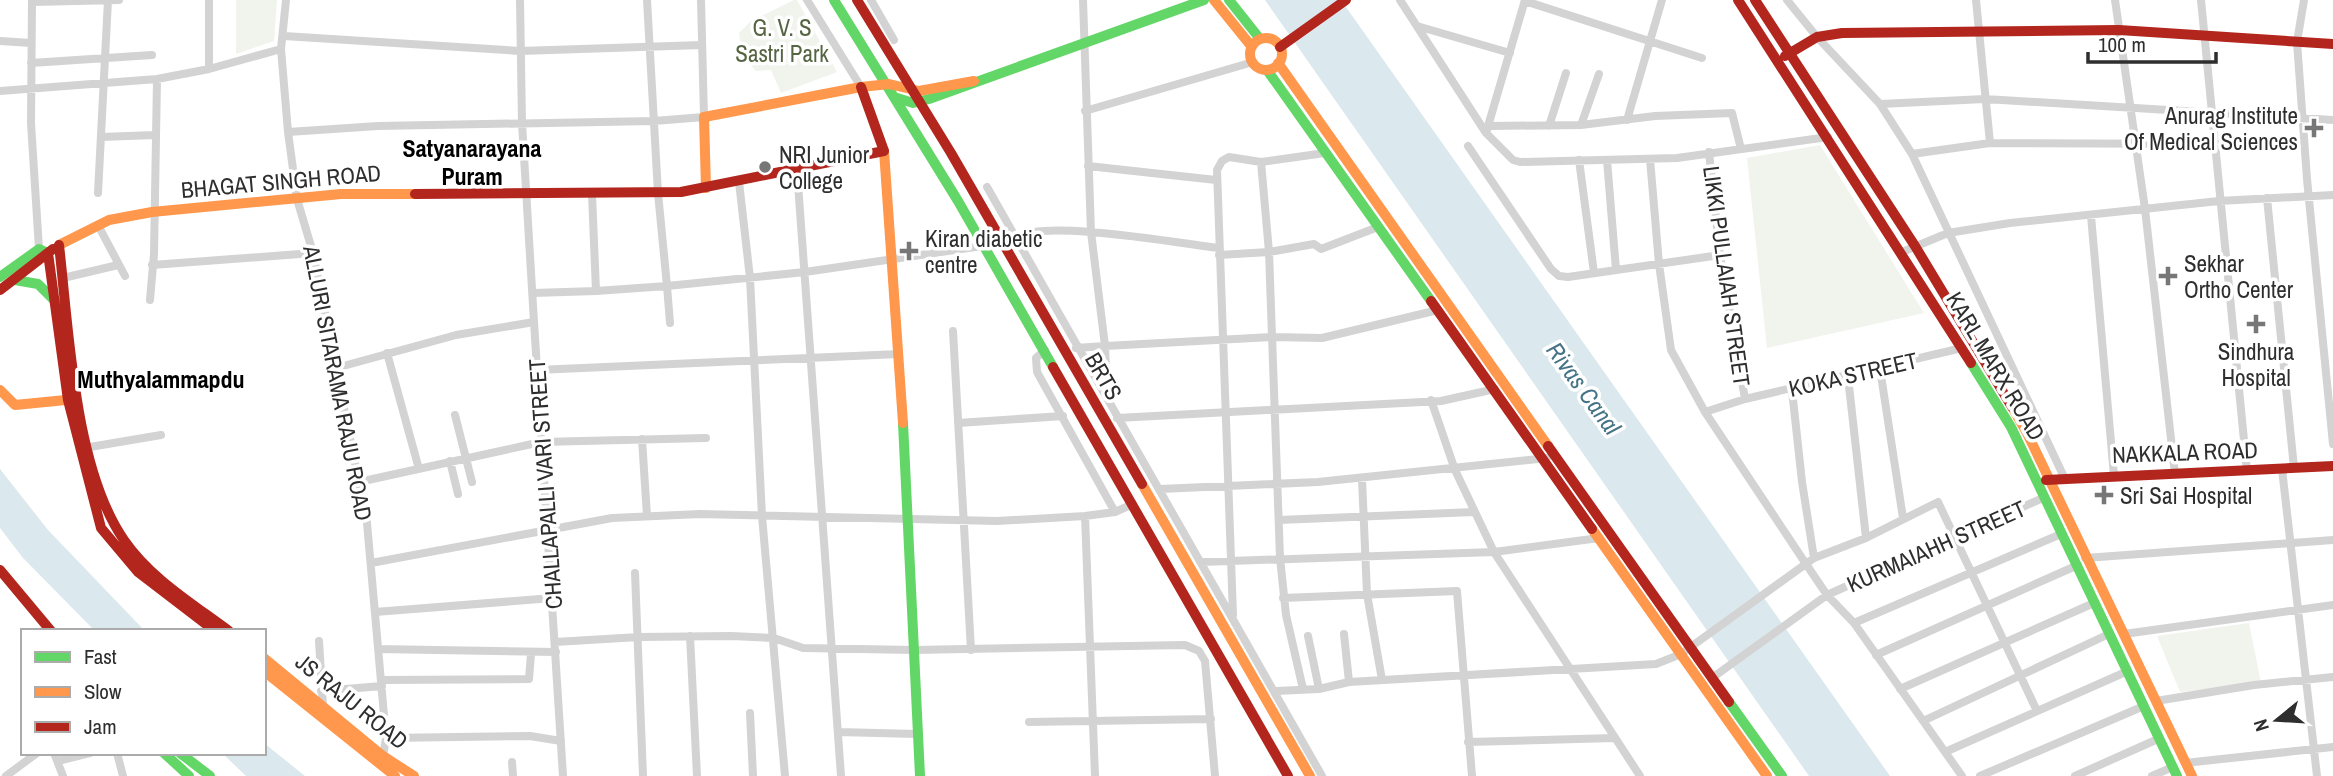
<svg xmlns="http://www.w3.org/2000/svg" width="2333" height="776" font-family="'Archivo Narrow',sans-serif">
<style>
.green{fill:#f1f3ed}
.water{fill:#dbe9ee}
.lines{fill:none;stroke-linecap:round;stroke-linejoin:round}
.street{stroke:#d3d3d3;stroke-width:8}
.fast{stroke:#63d668;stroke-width:10}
.slow{stroke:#ff974d;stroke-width:10}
.jam{stroke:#b3261e;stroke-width:10}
.poi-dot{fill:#777;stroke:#fff;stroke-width:2.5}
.labels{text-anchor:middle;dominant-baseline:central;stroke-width:7;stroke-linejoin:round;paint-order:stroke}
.park-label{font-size:23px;fill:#556441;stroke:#fff}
.poi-label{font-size:23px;fill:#2e2e2e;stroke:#fff;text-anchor:start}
.street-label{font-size:23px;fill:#2e2e2e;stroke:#fff}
.neighbourhood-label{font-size:24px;font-weight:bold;fill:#000;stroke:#fff}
.water-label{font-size:24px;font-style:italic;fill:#467486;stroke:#fff}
</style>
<rect width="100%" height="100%" fill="#fff"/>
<path class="green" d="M236 0H277L274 41 236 54Z
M794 0H797L837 72 781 93 771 70 756 71 743 57 739 33 751 21Z
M1820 145 1924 313 1767 348 1747 158Z
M2249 623 2261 683 2180 692 2157 636Z"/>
<path class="water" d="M1265 0H1341L1890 776H1809Z
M0 469 48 530 145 631H95L23 558 0 528Z
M264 743 305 776H246L222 753H264Z"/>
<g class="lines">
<path class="street" d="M32 0 31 123 39 249
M209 0V69
M286 0 281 49 288 132 297 199 313 253 367 523 386 738 383 757
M520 0 522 123 534 322 563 776
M807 0 861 87
M871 0 894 40
M1400 0 1486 133 1525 0
M1787 0 1817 37 1880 104 1912 154 2064 477
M1976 0 1990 143
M2115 0 2145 209 2175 474
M2201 0 2247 471
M2304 0 2297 42 2307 179 2333 444
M1525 1 1702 58
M32 2 119 0
M1417 26 1510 53
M284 36 520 51 702 45
M0 41 31 43
M31 63 152 55
M0 91 157 79 209 69 281 49
M1880 104 1985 99 2333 120
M1085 111 1253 62
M1627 120 1662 0
M1581 125 1599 74
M1490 126 1581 125 1655 116 1732 113 1741 149
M1549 126 1566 73
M288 132 378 126 654 121 704 117 701 0
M1486 133 1513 160 1520 162 1677 158 1828 137
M101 137 155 135
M1468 146 1551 269 1559 276 1568 277 1720 255
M1709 152 1720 255 1745 399
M1912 154 1990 143 2214 144
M1650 159 1659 264 1671 350 1705 412 1806 564 1827 595 1854 623 1962 776
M1579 160 1594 273
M1607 160 1616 270
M1261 162 1269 252 1280 558 1286 615 1303 689
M1088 166 1216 180
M797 170 841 776
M739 182 750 278 762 516 785 776
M987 187 1322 776
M98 193 108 0
M592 194 596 291 667 286 658 193 647 0
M2267 198 2294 468
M2091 216 2114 476
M98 225 125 276
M1016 238C1038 218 1184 244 1219 248
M1902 252 1948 233 2010 223 2219 201 2333 195
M1219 255 1269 252 1314 244 1321 249 1378 227
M152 265 313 253
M63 278 118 265
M533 293 596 291
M150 300 154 254 157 79
M670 323 667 286 805 272 982 246
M953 331 971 650
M1076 348 1105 346 1091 232 1083 0
M1045 350 1036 358 1037 372 1115 512
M387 353 419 469
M336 368 456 335 534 322
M1880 369 1903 518
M537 370 899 354
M1848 377 1866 538
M1792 390 1802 482 1814 558
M1107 396 1105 346 1273 337 1322 338 1438 310
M1431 400 1455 470 1494 552 1640 776
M1705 412 1745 399 1962 348
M455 415 472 482
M1117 418 1441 401 1495 389
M958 423 1063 416
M642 439 647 516
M90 447 161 435
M450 461 458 494
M2282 469 2317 776
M1362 479 1367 594 1382 680
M359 482 541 442 706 438
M1160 489 1318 482 1547 458
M1085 516 1095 776
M1279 520 1474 512
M2085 558 2333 540
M1201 562 1494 552 1599 538
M371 563 612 518 700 514 997 521 1085 516 1115 512 1133 504
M635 573 643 776
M1283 598 1457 591 1472 776
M375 612 553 598
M1233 615 1217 170 1222 161 1229 157 1261 162 1325 153
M1854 623 2061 534
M1344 634 1349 682
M2124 634 2333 605
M690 636 697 776
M1308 636 1319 689 1349 682 1656 664 1681 654 1814 558 1866 538 1938 502 2037 711
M319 641 323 706
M555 642 639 637 731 636 774 638 803 648 914 650 1185 645 1199 651 1205 661 1215 776
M378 649 556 652
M1876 655 2078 565
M1712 678 1827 595 2045 497
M382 680 529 679 531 654
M1900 689 2094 603
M321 691 382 686
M1276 691 1319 689
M2156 701 2254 685 2333 677
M750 713 753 776
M1923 721 2109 634
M1029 722 1211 719
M838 732 917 734
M386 738 530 736 561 741
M1468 742 1614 738
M1945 752 2128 671
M54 753 63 776
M117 753 123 776
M58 761 90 753
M512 762 513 776
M2185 763 2333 747
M6 776 37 753
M1980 776 2144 706
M2075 776 2158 739
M2152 776 2173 767"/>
<path class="fast" d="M834 0 958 201 1053 367
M1229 0 1260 39
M1267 70 1431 301
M894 97 913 103 929 99 1204 0
M0 277 39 249 48 253
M15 280 38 284 54 300
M1971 363 2011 427 2177 776
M903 423 920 776
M1729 702 1782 776
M164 753 189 776
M180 753 210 776"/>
<path class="slow" d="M1214 0 1252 47
M1250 54a16 16 0 1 1 32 0a16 16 0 1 1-32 0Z
M1278 63 1548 446
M884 151 903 423
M706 188 704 117 861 87 889 84 919 91 974 81
M59 245 109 220 152 212 341 194H415
M0 390 15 405 76 399
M2012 407 2027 433 2192 776
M1142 484 1310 776
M1592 529 1767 776
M264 658 383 756 414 776
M264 671 395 776"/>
<path class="jam" d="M857 0 951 153 1142 484
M1738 0 1971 363
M1755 0 1915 246 2012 407
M1280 47 1346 0
M1785 56 1817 37 1842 33 2119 30 2333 44
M415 194 681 192 884 151 861 87
M59 245C69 331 74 468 124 540 150 578 193 604 229 631
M48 253 68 400 101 528 138 572 215 631
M0 290 53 249
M1431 301 1592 529
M1053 367 1288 776
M1548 446 1729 702
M2046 480 2333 466
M0 570 51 631"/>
</g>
<g class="poi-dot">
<path d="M2310.5 117.5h7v7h7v7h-7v7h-7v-7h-7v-7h7z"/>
<circle cx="765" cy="167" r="7"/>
<path d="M905.5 240.5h7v7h7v7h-7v7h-7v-7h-7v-7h7z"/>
<path d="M2164.5 265.5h7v7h7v7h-7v7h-7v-7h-7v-7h7z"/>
<path d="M2252.5 313.5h7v7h7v7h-7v7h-7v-7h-7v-7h7z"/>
<path d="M2100.5 484.5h7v7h7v7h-7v7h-7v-7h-7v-7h7z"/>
</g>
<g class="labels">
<g class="park-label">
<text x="782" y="27">G. V. S<tspan x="782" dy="26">Sastri Park</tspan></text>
</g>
<g class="poi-label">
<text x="2298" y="115" text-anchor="end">Anurag Institute<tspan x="2298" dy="26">Of Medical Sciences</tspan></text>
<text x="779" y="154">NRI Junior<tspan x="779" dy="26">College</tspan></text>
<text x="925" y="238">Kiran diabetic<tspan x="925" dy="26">centre</tspan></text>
<text x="2184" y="263">Sekhar<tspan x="2184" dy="26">Ortho Center</tspan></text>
<text x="2256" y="351" text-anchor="middle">Sindhura<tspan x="2256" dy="26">Hospital</tspan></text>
<text x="2120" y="495">Sri Sai Hospital</text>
</g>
<g class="street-label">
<text transform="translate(281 181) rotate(-5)">BHAGAT SINGH ROAD</text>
<text transform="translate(1727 276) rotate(82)">LIKKI PULLAIAH STREET</text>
<text transform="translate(1996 366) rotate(59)">KARL MARX ROAD</text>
<text transform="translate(1853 374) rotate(-13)">KOKA STREET</text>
<text transform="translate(1104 376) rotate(60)">BRTS</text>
<text transform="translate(338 383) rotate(79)">ALLURI SITARAMA RAJU ROAD</text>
<text transform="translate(2185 452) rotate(-2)">NAKKALA ROAD</text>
<text transform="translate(545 484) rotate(-94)">CHALLAPALLI VARI STREET</text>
<text transform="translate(1936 546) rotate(-24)">KURMAIAHH STREET</text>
<text transform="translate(352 701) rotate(39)">JS RAJU ROAD</text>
</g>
<g class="neighbourhood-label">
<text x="472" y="148">Satyanarayana<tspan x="472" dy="28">Puram</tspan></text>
<text x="161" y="379">Muthyalammapdu</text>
</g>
<g class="water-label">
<text transform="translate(1584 388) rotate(54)">Rivas Canal</text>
</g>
</g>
<rect x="21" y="629" width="245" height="126" fill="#ffffff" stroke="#ababab" stroke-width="2"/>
<rect x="35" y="652" width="35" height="10" fill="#63d668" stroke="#ababab" stroke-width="2"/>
<text x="84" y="664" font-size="21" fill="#2e2e2e">Fast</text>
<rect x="35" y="687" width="35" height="10" fill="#ff974d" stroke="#ababab" stroke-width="2"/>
<text x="84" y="699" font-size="21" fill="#2e2e2e">Slow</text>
<rect x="35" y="722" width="35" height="10" fill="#b3261e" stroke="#ababab" stroke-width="2"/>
<text x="84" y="734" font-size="21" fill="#2e2e2e">Jam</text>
<g transform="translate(2277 720) rotate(252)" stroke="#ffffff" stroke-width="5" paint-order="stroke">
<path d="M0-5L12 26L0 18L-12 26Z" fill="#2e2e2e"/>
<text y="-10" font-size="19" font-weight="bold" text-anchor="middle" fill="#2e2e2e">N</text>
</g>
<path d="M2088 52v10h128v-10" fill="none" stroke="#2e2e2e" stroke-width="3.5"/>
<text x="2098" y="52" font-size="21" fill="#2e2e2e" stroke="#ffffff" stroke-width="5" paint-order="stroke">100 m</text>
</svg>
